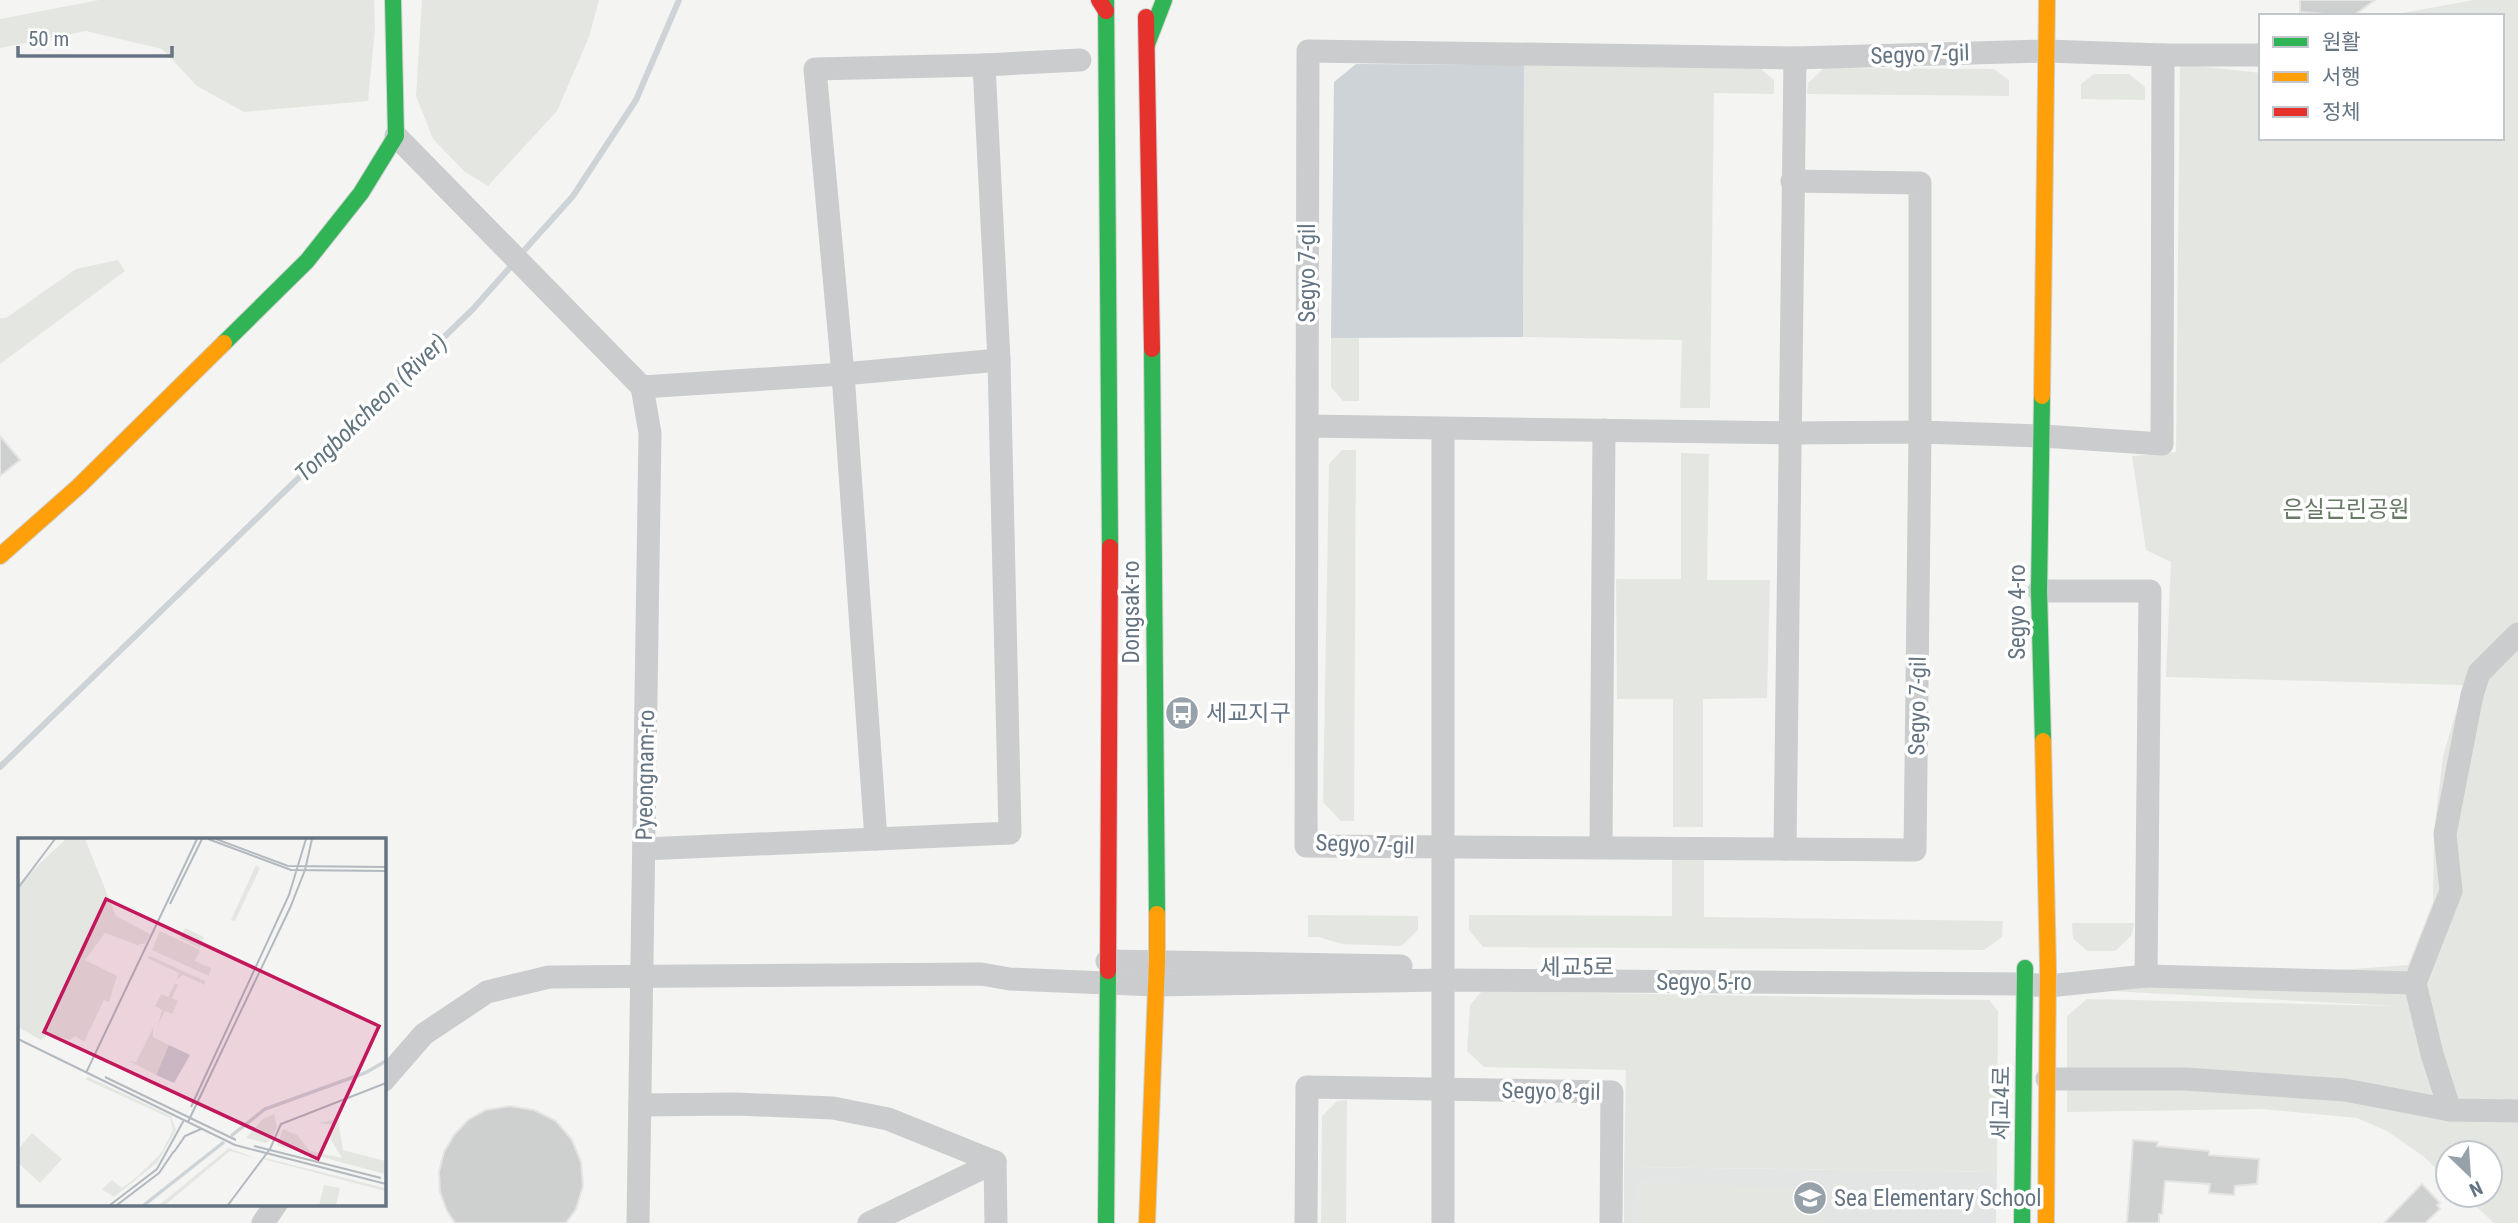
<svg xmlns="http://www.w3.org/2000/svg" width="2518" height="1223" font-family="'Roboto Condensed','Noto Sans KR',sans-serif">
  <style>
    .built { fill: #e3e4e4 }
    .green { fill: #e4e7e1 }
    .water { fill: #cdd3d6 }
    .lines { fill: none; stroke-linecap: round; stroke-linejoin: round }
    .stream { stroke: #cdd3d6; stroke-width: 6 }
    .building { fill: #cecfcf; stroke: #e4e4e3; stroke-width: 2 }
    .fast-casing { stroke: #d0d1d1; stroke-width: 18 }
    .slow-casing { stroke: #d0d1d1; stroke-width: 18 }
    .jam-casing { stroke: #d0d1d1; stroke-width: 18 }
    .street { stroke: #cacccd; stroke-width: 23 }
    .fast { stroke: #30b455; stroke-width: 16 }
    .slow { stroke: #ff9f0a; stroke-width: 16 }
    .jam { stroke: #e5322d; stroke-width: 16 }
    .labels { text-anchor: middle; stroke-width: 7; stroke-linejoin: round; paint-order: stroke }
    .street-label { font-size: 23px; fill: #657482; stroke: #fff }
    .park-label { font-size: 23px; fill: #677a64; stroke: #fff }
    .poi-label { font-size: 23px; fill: #657482; stroke: #fff; text-anchor: start }
    .water-label { font-size: 24px; font-style: italic; fill: #61757f; stroke: #fff }
    .inset-river { fill: none; stroke: #cdd3d6; stroke-width: 3.5 }
    .inset-road { fill: none; stroke: #b2b9bf; stroke-width: 2 }
    .view { fill: #c2185b; fill-opacity: 0.15; stroke: #c2185b; stroke-width: 3.5 }
    .inset-edge { fill: none; stroke: #657482; stroke-width: 3.5 }
  </style>
  <rect width="100%" height="100%" fill="#f4f4f3"/>
  <polygon class="built" points="1624,1167 1997,1172 1996,1223 1624,1223"/>
  <g class="green">
    <polygon points="99,0 374,0 375,29 368,101 244,112 197,86 162,49 86,31 0,48 0,19"/>
    <polygon points="422,0 599,0 589,37 557,111 488,186 465,172 433,139 416,96"/>
    <polygon points="2474,0 2518,0 2518,1223 2494,1223 2464,1195 2490,1195 2490,1153 2448,1153 2448,1180 2423,1156 2387,1131 2357,1118 2263,1109 2067,1112 2067,1016 2087,999 2395,1006 2072,989 2408,965 2433,902 2434,831 2443,756 2464,685 2166,677 2171,562 2146,550 2132,456 2176,452 2180,64 2261,73 2261,138 2502,138 2502,16 2386,16"/>
    <polygon points="1524,65 1761,69 1774,80 1774,94 1714,93 1710,408 1680,408 1682,340 1523,337"/>
    <polygon points="1824,68 1994,69 2009,80 2009,96 1807,94 1808,83"/>
    <polygon points="2094,74 2129,74 2145,87 2145,100 2081,99 2081,84"/>
    <polygon points="118,260 125,271 0,364 0,318 6,318 76,269"/>
    <polygon points="1331,338 1359,338 1359,401 1343,401 1331,387"/>
    <polygon points="1342,450 1356,450 1354,821 1341,821 1323,802 1329,464"/>
    <polygon points="1681,453 1709,454 1707,580 1770,580 1767,698 1703,699 1703,827 1673,827 1673,699 1617,699 1616,579 1681,579"/>
    <polygon points="1672,859 1704,860 1704,917 2003,921 2002,937 1984,950 1483,947 1469,930 1469,915 1672,916"/>
    <polygon points="1308,915 1418,916 1418,930 1401,946 1342,944 1319,937 1308,937"/>
    <polygon points="2072,923 2134,923 2132,935 2115,951 2087,951 2073,938"/>
    <polygon points="1482,991 1989,1000 1998,1011 1997,1172 1624,1167 1626,1070 1484,1067 1467,1051 1470,1005"/>
    <polygon points="1347,1100 1346,1223 1321,1223 1322,1116 1337,1101"/>
    <polygon points="1638,1182 1823,1189 1823,1223 1639,1223"/>
  </g>
  <polygon class="water" points="1356,64 1524,65 1523,337 1331,338 1334,82"/>
  <g class="lines">
    <g class="stream">
      <polyline points="520,255 573,196 636,100 679,0"/>
      <polyline points="0,767 473,309 513,264"/>
    </g>
  </g>
  <g class="building">
    <polygon points="2300,0 2375,0 2353,16 2300,12"/>
    <polygon points="0,436 20,460 0,476"/>
    <polygon points="510,1106 534,1110 556,1121 572,1140 581,1162 583,1186 576,1209 566,1223 455,1223 447,1211 440,1192 439,1172 444,1152 454,1135 468,1120 486,1110"/>
    <polygon points="2133,1140 2158,1142 2157,1146 2209,1151 2209,1155 2259,1159 2257,1184 2235,1186 2234,1195 2209,1193 2210,1184 2165,1181 2162,1214 2159,1214 2159,1223 2127,1223"/>
    <polygon points="2422,1184 2440,1203 2437,1205 2440,1209 2425,1223 2384,1223"/>
  </g>
  <g class="lines">
    <g class="fast-casing">
      <g id="fast">
        <polyline points="1106,0 1110,547"/>
        <polyline points="1147,44 1164,0"/>
        <polyline points="224,343 307,261 361,193 396,136 393,0"/>
        <polyline points="1152,349 1157,914"/>
        <polyline points="2042,396 2039,591 2043,741"/>
        <polyline points="1106,1223 1108,971"/>
        <polyline points="2022,1223 2025,968"/>
      </g>
    </g>
    <g class="slow-casing">
      <g id="slow">
        <polyline points="2042,396 2047,0"/>
        <polyline points="0,556 79,486 224,343"/>
        <polyline points="2043,741 2048,968 2046,1223"/>
        <polyline points="1147,1223 1157,961 1157,914"/>
      </g>
    </g>
    <g class="jam-casing">
      <g id="jam">
        <polyline points="1099,0 1106,11"/>
        <polyline points="1146,17 1152,349"/>
        <polyline points="1108,971 1110,547"/>
      </g>
    </g>
    <g class="street">
      <polyline points="2163,55 2261,55"/>
      <polyline points="984,65 815,69 843,374 876,839 1010,833 999,360"/>
      <polyline points="396,136 642,387 650,433 638,1223"/>
      <polyline points="642,387 843,374 999,360 984,65 1080,60"/>
      <polyline points="1307,426 1790,433 1920,432 2043,436 2162,444 2163,55 2046,51 1795,58 1308,51 1306,846 1915,850 1920,432 1920,183 1792,181"/>
      <polyline points="1601,847 1604,430"/>
      <polyline points="644,849 876,839"/>
      <polyline points="1785,849 1795,58"/>
      <polyline points="1107,961 1401,966"/>
      <polyline points="2146,976 2415,983 2451,891 2445,834 2472,695 2479,673 2518,634"/>
      <polyline points="2415,983 2432,1054 2450,1110"/>
      <polyline points="2047,1079 2185,1079 2345,1090 2450,1110 2518,1111"/>
      <polyline points="383,1081 424,1034 487,992 549,977 981,974 1010,979 1155,985 1443,980 2025,984 2048,986 2146,976 2150,591 2039,591"/>
      <polyline points="640,1105 736,1104 833,1108 888,1119 995,1162"/>
      <polyline points="995,1162 996,1223"/>
      <polyline points="263,1223 276,1204"/>
      <polyline points="869,1223 995,1162"/>
      <polyline points="1306,1223 1307,1087 1612,1092 1611,1223"/>
      <polyline points="1443,1223 1443,430"/>
    </g>
    <use href="#fast" class="fast"/>
    <use href="#slow" class="slow"/>
    <use href="#jam" class="jam"/>
  </g>
  <defs>
    <g id="bus-disc" transform="scale(1.75)"><circle r="9.5" fill="#97a1aa" stroke="#fff"/><path d="M-5-6H5V4H4V6H2V4H-2V6H-4V4H-5ZM-3.5-4V0h7V-4ZM-3.5 1.2v1.5H-2V1.2ZM2 1.2v1.5H3.5V1.2Z" fill="#fff"/></g>
    <g id="school-disc" transform="scale(1.75)"><circle r="9.5" fill="#97a1aa" stroke="#fff"/><path d="M0-5L7-2L0 1L-7-2ZM-4 1L0 2.5L4 1V4Q0 6-4 4Z" fill="#fff"/></g>
  </defs>
  <g fill-rule="evenodd">
    <use href="#bus-disc" x="1182" y="713"/>
    <use href="#school-disc" x="1810" y="1198"/>
  </g>
  <g class="labels">
    <g class="street-label">
      <text transform="translate(1920 54) rotate(-2)" y="8">Segyo 7-gil</text>
      <text transform="translate(1307 273) rotate(-90)" y="8">Segyo 7-gil</text>
      <text transform="translate(1131 612) rotate(-90)" y="8">Dongsak-ro</text>
      <text transform="translate(2017 612) rotate(-90)" y="8">Segyo 4-ro</text>
      <text transform="translate(1917 706) rotate(-89)" y="8">Segyo 7-gil</text>
      <text transform="translate(645 775) rotate(-89)" y="8">Pyeongnam-ro</text>
      <text transform="translate(1365 844) rotate(2)" y="8">Segyo 7-gil</text>
      <text x="1577" y="975">세교5로</text>
      <text x="1704" y="990">Segyo 5-ro</text>
      <text transform="translate(1551 1091) rotate(1)" y="8">Segyo 8-gil</text>
      <text transform="translate(2001 1103) rotate(-89)" y="8">세교4로</text>
    </g>
    <g class="park-label">
      <text x="2346" y="517">은실근린공원</text>
    </g>
    <g class="poi-label">
      <text x="1206" y="721">세교지구</text>
      <text x="1834" y="1206">Sea Elementary School</text>
    </g>
    <g class="water-label">
      <text transform="translate(371 408) rotate(-44)" y="8">Tongbokcheon (River)</text>
    </g>
  </g>
  <g transform="translate(18 838)">
    <rect width="368" height="368" fill="#f4f4f3"/>
    <path d="M 48,1 L 67,1 L 98,78 L 132,96 L 127,106 L 120,106 L 125,109 L 87,95 L 67,122 L 99,138 L 91,164 L 86,162 L 66,204 L 57,198 L 52,202 L 31,196 L 23,202 L 0,189 L 0,46 ZM 238,27 L 242,30 L 217,83 L 213,82 ZM 167,90 L 186,99 L 182,110 L 162,100 ZM 142,93 L 182,112 L 177,123 L 193,130 L 191,138 L 134,112 ZM 132,118 L 187,143 L 187,147 L 165,137 L 158,142 L 161,135 L 129,120 ZM 157,145 L 160,147 L 154,160 L 160,163 L 154,176 L 147,173 L 140,187 L 144,172 L 137,168 L 143,156 L 150,159 ZM 135,190 L 135,199 L 151,207 L 138,237 L 111,223 L 118,224 ZM 70,239 L 153,278 L 158,292 L 139,325 L 96,359 L 84,351 L 94,342 L 104,350 L 120,338 L 143,315 L 155,292 L 152,280 L 67,241 ZM 256,276 L 259,290 L 252,302 L 248,305 L 228,300 L 245,281 ZM 320,281 L 325,312 L 367,323 L 367,336 L 259,307 L 265,291 L 279,297 L 292,313 L 324,320 L 312,300 L 317,287 L 300,285 ZM 14,295 L 44,321 L 22,345 L 0,325 L 0,311 ZM 211,310 L 240,321 L 212,313 L 147,367 L 141,367 ZM 247,320 L 367,350 L 367,353 L 245,321 ZM 306,347 L 322,350 L 318,367 L 301,367 Z" fill="#e4e7e1"/>
    <path d="M 151,207 L 172,217 L 156,245 L 138,237 Z" fill="#cdd3d6"/>
    <path class="inset-river" d="M 213,298 L 247,271 L 347,235 L 368,223M 126,367 L 206,304"/>
    <path class="inset-road" d="M 190,1 L 273,32 L 368,33M 198,1 L 270,28 L 368,29M 0,50 L 37,1M 152,66 L 184,1M 0,201 L 217,307 L 368,346M 68,235 L 179,1M 87,239 L 218,302M 173,269 L 271,57 L 288,1M 170,284 L 272,70 L 287,32 L 294,1M 236,308 L 363,340M 156,314 L 167,298 L 183,291M 92,367 L 139,331 L 166,282M 99,367 L 141,335 L 156,313M 210,367 L 252,311 L 263,286 L 368,245"/>
    <path class="view" d="M 88,61 L 361,188 L 300,321 L 26,194 Z"/>
    <rect width="368" height="368" class="inset-edge"/>
  </g>
  <rect x="2259" y="14" width="245" height="126" fill="#ffffff" stroke="#c1c7cd" stroke-width="2"/>
  <rect x="2273" y="37" width="35" height="10" fill="#30b455" stroke="#c1c7cd" stroke-width="2"/>
  <text x="2322" y="49" font-size="21" fill="#657482">원활</text>
  <rect x="2273" y="72" width="35" height="10" fill="#ff9f0a" stroke="#c1c7cd" stroke-width="2"/>
  <text x="2322" y="84" font-size="21" fill="#657482">서행</text>
  <rect x="2273" y="107" width="35" height="10" fill="#e5322d" stroke="#c1c7cd" stroke-width="2"/>
  <text x="2322" y="119" font-size="21" fill="#657482">정체</text>
  <g transform="translate(2469 1174) rotate(155)"><circle r="33" fill="#ffffff" stroke="#c1c7cd" stroke-width="2"/>
  <path d="M0-5L12 26L0 18L-12 26Z" fill="#97a1aa"/>
  <text y="-10" font-size="19" font-weight="bold" text-anchor="middle" fill="#657482">N</text>
  </g>
  <path d="M18 46v10h154v-10" fill="none" stroke="#657482" stroke-width="3.5"/>
  <text x="28" y="46" font-size="21" fill="#657482" stroke="#ffffff" stroke-width="5" paint-order="stroke">50 m</text>
</svg>
